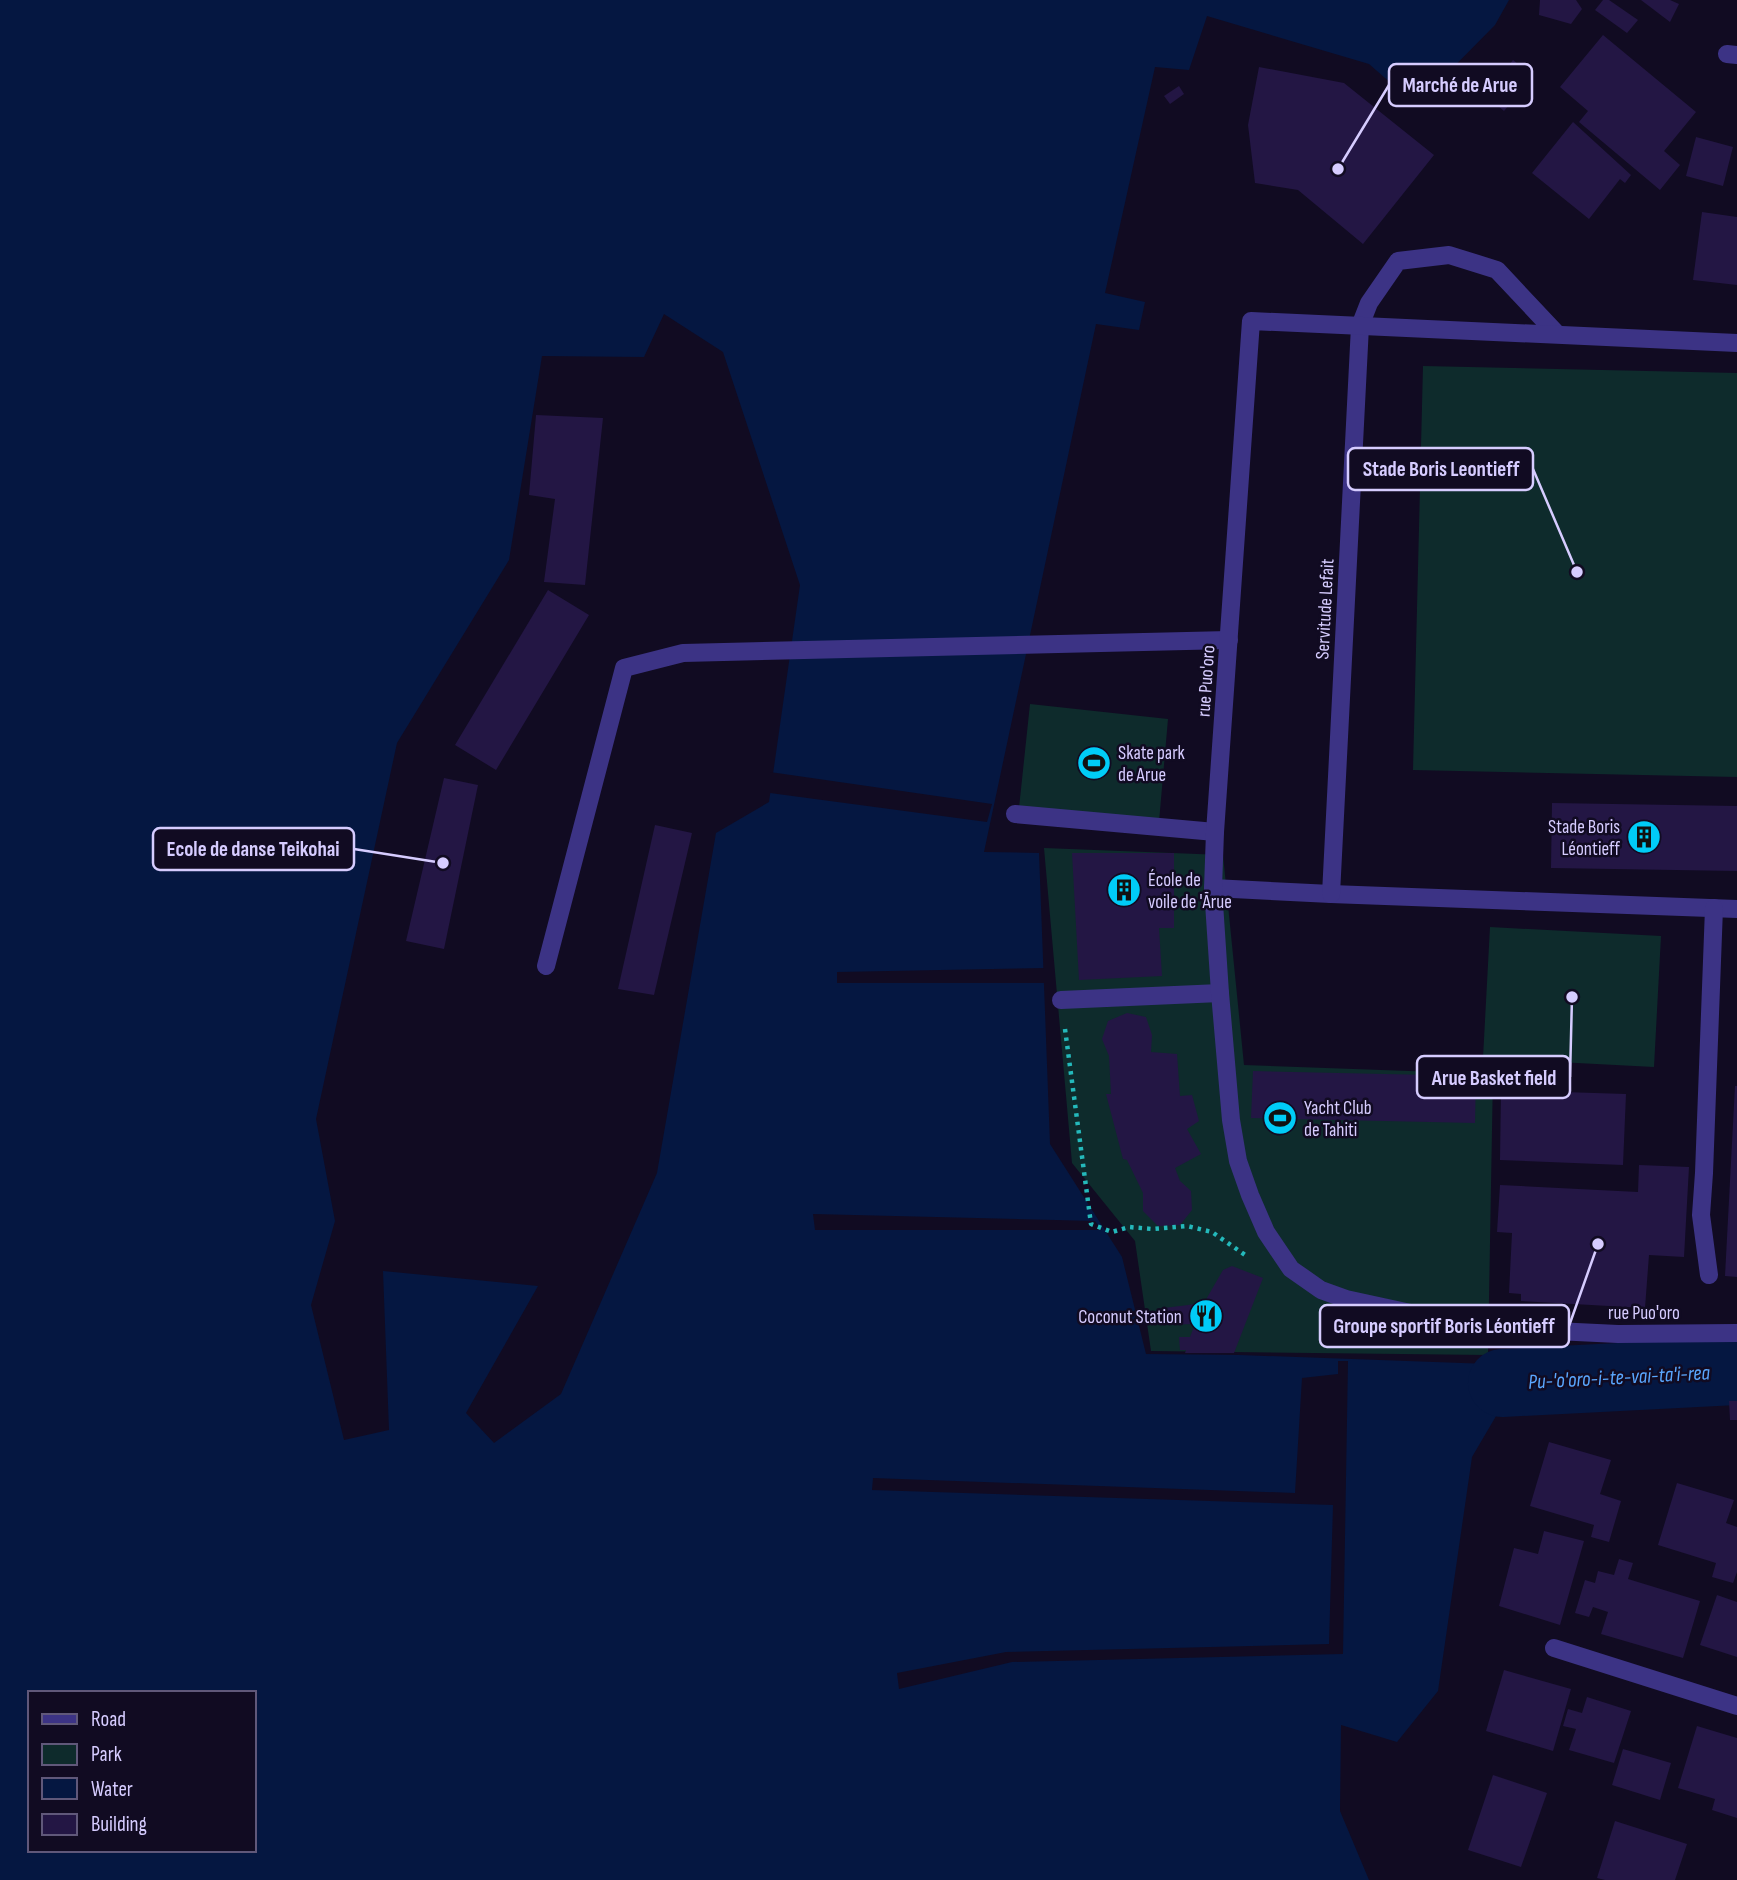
<svg xmlns="http://www.w3.org/2000/svg" width="1737" height="1880" font-family="'Sofia Sans Condensed',sans-serif">
  <style>
    .green { fill: #0e2b2c }
    .water { fill: #051741; fill-rule: evenodd }
    .pier { fill: #110b22 }
    .lines { fill: none; stroke-linecap: round; stroke-linejoin: round }
    .river { stroke: #051741; stroke-width: 68 }
    .building { fill: #231644 }
    .path { stroke: #24b9bb; stroke-width: 4.5; stroke-dasharray: 3.5 5; stroke-linecap: butt }
    .lane { stroke: #3c3385; stroke-width: 18 }
    .street { stroke: #3c3385; stroke-width: 18 }
    .labels { text-anchor: middle; stroke-width: 5; stroke-linejoin: round; paint-order: stroke }
    .street-label { font-size: 19px; fill: #d6ccff; stroke: #110b22 }
    .poi-label { font-size: 19px; fill: #d6ccff; stroke: #110b22; text-anchor: start }
    .water-label { font-size: 21px; font-style: italic; fill: #5aa7ff; stroke: #110b22 }
    .leader { fill: none; stroke: #d6ccff; stroke-width: 2.5 }
    .callout-dot { fill: #d6ccff; stroke: #110b22; stroke-width: 2.5 }
    .callout { fill: #110b22; stroke: #d6ccff; stroke-width: 2.5 }
    .callout-label { font-size: 21px; text-anchor: middle; font-weight: bold; fill: #d6ccff }
  </style>
  <rect width="100%" height="100%" fill="#110b22"/>
  <g class="green">
    <polygon points="1423,366 1737,373 1737,777 1413,770"/>
    <polygon points="1030,704 1168,719 1159,822 1019,808"/>
    <polygon points="1044,848 1223,855 1244,1065 1493,1074 1488,1355 1151,1351 1135,1241 1072,1163"/>
    <polygon points="1490,927 1661,936 1654,1067 1483,1058"/>
  </g>
  <path class="water" d="M 0,0 L 1509,0 L 1495,25 L 1416,105 L 1369,64 L 1207,16 L 1189,70 L 1155,67 L 1105,293 L 1145,302 L 1139,330 L 1096,324 L 984,852 L 1039,853 L 1050,1144 L 1122,1257 L 1146,1354 L 1239,1355 L 1489,1364 L 1509,1394 L 1472,1457 L 1438,1691 L 1397,1742 L 1341,1725 L 1340,1811 L 1369,1880 L 0,1880 ZM 664,314 L 723,352 L 800,585 L 769,802 L 716,833 L 657,1173 L 561,1394 L 494,1443 L 466,1413 L 538,1286 L 383,1271 L 389,1430 L 344,1440 L 311,1305 L 335,1221 L 316,1119 L 397,743 L 509,560 L 542,356 L 644,357 ZM 30,1693 L 254,1693 L 254,1850 L 30,1850 Z"/>
  <g class="pier">
    <polygon points="770,772 992,804 987,822 770,793"/>
    <polygon points="1046,968 1046,983 837,983 837,972"/>
    <polygon points="813,1214 1095,1221 1102,1230 815,1230"/>
    <polygon points="1338,1361 1348,1361 1343,1654 1012,1662 899,1689 897,1673 1006,1652 1329,1644 1333,1505 872,1490 873,1478 1295,1493 1302,1378 1338,1374"/>
  </g>
  <g class="lines">
    <polyline class="river" points="1502,1383 1737,1371"/>
  </g>
  <g class="building">
    <polygon points="1540,0 1576,0 1582,9 1571,24 1539,15"/>
    <polygon points="1603,0 1609,0 1638,20 1627,33 1595,10"/>
    <polygon points="1641,0 1670,0 1679,4 1670,22"/>
    <polygon points="1603,35 1696,112 1664,151 1680,165 1660,190 1579,122 1588,111 1560,87"/>
    <polygon points="1513,60 1533,76 1504,111 1485,95"/>
    <polygon points="1259,67 1344,83 1434,155 1363,244 1298,190 1255,183 1248,125"/>
    <polygon points="1179,86 1184,94 1170,104 1164,96"/>
    <polygon points="1573,122 1631,175 1625,183 1620,179 1589,219 1532,173"/>
    <polygon points="1696,137 1733,147 1723,186 1686,176"/>
    <polygon points="1702,212 1737,217 1737,285 1693,280"/>
    <polygon points="536,415 603,418 585,585 544,582 555,499 529,495"/>
    <polygon points="548,590 589,615 496,770 455,745"/>
    <polygon points="444,778 478,785 444,949 406,941"/>
    <polygon points="1552,803 1737,806 1737,871 1551,868"/>
    <polygon points="655,825 692,833 654,995 618,989"/>
    <polygon points="1072,853 1174,853 1174,928 1159,928 1162,976 1079,980"/>
    <polygon points="1127,1013 1146,1017 1152,1035 1151,1052 1177,1054 1180,1096 1192,1095 1199,1121 1187,1129 1201,1154 1175,1168 1180,1181 1191,1191 1192,1210 1180,1225 1158,1226 1143,1211 1143,1193 1127,1160 1123,1159 1106,1094 1111,1094 1109,1056 1102,1039 1108,1021"/>
    <polygon points="1253,1071 1476,1076 1475,1123 1251,1118"/>
    <polygon points="1735,1086 1737,1086 1737,1277 1725,1276"/>
    <polygon points="1501,1090 1626,1094 1623,1165 1500,1160"/>
    <polygon points="1639,1165 1689,1167 1684,1257 1649,1255 1645,1308 1521,1301 1521,1294 1509,1293 1512,1233 1497,1232 1500,1185 1638,1192"/>
    <polygon points="1232,1266 1263,1278 1234,1353 1185,1353 1186,1350 1180,1350 1179,1337 1190,1337 1195,1324 1166,1325 1164,1308 1204,1303 1223,1270"/>
    <polygon points="1729,1401 1737,1401 1737,1420 1730,1420"/>
    <polygon points="1549,1442 1611,1460 1600,1494 1621,1501 1609,1542 1591,1537 1594,1525 1530,1506"/>
    <polygon points="1677,1483 1734,1500 1726,1523 1737,1527 1737,1572 1733,1583 1712,1577 1716,1563 1658,1545"/>
    <polygon points="1544,1531 1584,1541 1560,1625 1499,1606 1514,1548 1538,1554"/>
    <polygon points="1619,1559 1633,1563 1628,1579 1700,1601 1683,1658 1601,1634 1608,1612 1593,1607 1589,1617 1575,1613 1585,1580 1595,1583 1598,1571 1614,1575"/>
    <polygon points="1717,1595 1737,1602 1737,1657 1700,1645"/>
    <polygon points="1504,1670 1571,1689 1553,1751 1486,1731"/>
    <polygon points="1587,1697 1631,1711 1614,1763 1569,1750 1576,1729 1563,1726 1568,1709 1582,1713"/>
    <polygon points="1697,1726 1737,1738 1737,1818 1712,1810 1715,1799 1678,1788"/>
    <polygon points="1623,1749 1671,1763 1660,1800 1612,1785"/>
    <polygon points="1493,1775 1547,1793 1521,1867 1468,1850"/>
    <polygon points="1615,1821 1687,1844 1675,1880 1605,1880 1597,1878"/>
  </g>
  <g class="lines">
    <polyline class="path" points="1065,1029 1091,1224 1112,1232 1129,1227 1152,1229 1187,1226 1212,1232 1248,1257"/>
    <g class="lane">
      <polyline points="1015,814 1215,832"/>
      <polyline points="1213,888 1331,894 1737,909"/>
      <polyline points="1331,894 1360,326 1369,303 1398,261 1449,255 1497,270 1557,334"/>
      <polyline points="546,966 624,668 683,653 1229,640"/>
      <polyline points="1061,1000 1220,993"/>
      <polyline points="1709,1275 1701,1215 1704,1173 1714,908"/>
      <polyline points="1554,1648 1737,1706"/>
    </g>
    <g class="street">
      <polyline points="1727,54 1737,55"/>
      <polyline points="1737,343 1251,321 1215,832 1213,888 1220,993 1231,1120 1238,1161 1250,1195 1266,1232 1291,1269 1321,1290 1346,1299 1475,1327 1618,1334 1737,1333"/>
    </g>
  </g>
  <defs>
    <g id="stadium-disc" transform="scale(1.75)"><circle r="9.5" fill="#00ccf7" stroke="#110b22"/><path d="M0-5a6.5 5 0 1 0 0 10a6.5 5 0 1 0 0-10ZM-3.5-1.8h7v3.6h-7Z" fill="#111"/></g>
    <g id="building-disc" transform="scale(1.75)"><circle r="9.5" fill="#00ccf7" stroke="#110b22"/><path d="M-4-6H4V6H1V3H-1V6H-4ZM-2.5-4.3h1.7v1.8h-1.7ZM.8-4.3h1.7v1.8H.8ZM-2.5-1h1.7V.8h-1.7ZM.8-1h1.7V.8H.8Z" fill="#111"/></g>
    <g id="restaurant-disc" transform="scale(1.75)"><circle r="9.5" fill="#00ccf7" stroke="#110b22"/><path d="M-5-6h1v4h1v-4h1v4h1v-4h1v5L-1.5 .5V6h-2V.5L-5-1ZM5-6V6H3V1.5H1.5Q1.5-4 5-6Z" fill="#111"/></g>
  </defs>
  <g fill-rule="evenodd">
    <use href="#stadium-disc" x="1094" y="763"/>
    <use href="#building-disc" x="1644" y="837"/>
    <use href="#building-disc" x="1124" y="890"/>
    <use href="#stadium-disc" x="1280" y="1118"/>
    <use href="#restaurant-disc" x="1206" y="1316"/>
  </g>
  <g class="labels">
    <g class="street-label">
      <text transform="translate(1324 609) rotate(-87)" y="7">Servitude Lefait</text>
      <text transform="translate(1205 681) rotate(-86)" y="7">rue Puo'oro</text>
      <text x="1644" y="1319">rue Puo'oro</text>
    </g>
    <g class="poi-label">
      <text x="1118" y="759">Skate park<tspan x="1118" dy="22">de Arue</tspan></text>
      <text x="1620" y="833" text-anchor="end">Stade Boris<tspan x="1620" dy="22">Léontieff</tspan></text>
      <text x="1148" y="886">École de<tspan x="1148" dy="22">voile de 'Ārue</tspan></text>
      <text x="1304" y="1114">Yacht Club<tspan x="1304" dy="22">de Tahiti</tspan></text>
      <text x="1182" y="1323" text-anchor="end">Coconut Station</text>
    </g>
    <g class="water-label">
      <text transform="translate(1619 1377) rotate(-3)" y="7">Pu-'o'oro-i-te-vai-ta'i-rea</text>
    </g>
  </g>
  <path class="leader" d="M1338 169L1389 85M1577 572L1533 469M443 863L354 849M1572 997L1570 1077M1598 1244L1569 1326"/>
  <g class="callout-dot">
    <circle cx="1338" cy="169" r="7"/>
    <circle cx="1577" cy="572" r="7"/>
    <circle cx="443" cy="863" r="7"/>
    <circle cx="1572" cy="997" r="7"/>
    <circle cx="1598" cy="1244" r="7"/>
  </g>
  <g class="callout">
    <rect x="1389" y="64" width="143" height="42" rx="7"/>
    <rect x="1348" y="448" width="185" height="42" rx="7"/>
    <rect x="153" y="828" width="201" height="42" rx="7"/>
    <rect x="1417" y="1056" width="153" height="42" rx="7"/>
    <rect x="1320" y="1305" width="249" height="42" rx="7"/>
  </g>
  <g class="callout-label">
    <text x="1460" y="92">Marché de Arue</text>
    <text x="1441" y="476">Stade Boris Leontieff</text>
    <text x="253" y="856">Ecole de danse Teikohai</text>
    <text x="1494" y="1085">Arue Basket field</text>
    <text x="1444" y="1333">Groupe sportif Boris Léontieff</text>
  </g>
  <rect x="28" y="1691" width="228" height="161" fill="#110b22" stroke="#60587a" stroke-width="2"/>
  <rect x="42" y="1714" width="35" height="10" fill="#3c3385" stroke="#60587a" stroke-width="2"/>
  <text x="91" y="1726" font-size="21" fill="#d6ccff">Road</text>
  <rect x="42" y="1744" width="35" height="21" fill="#0e2b2c" stroke="#60587a" stroke-width="2"/>
  <text x="91" y="1761" font-size="21" fill="#d6ccff">Park</text>
  <rect x="42" y="1778" width="35" height="21" fill="#051741" stroke="#60587a" stroke-width="2"/>
  <text x="91" y="1796" font-size="21" fill="#d6ccff">Water</text>
  <rect x="42" y="1814" width="35" height="21" fill="#231644" stroke="#60587a" stroke-width="2"/>
  <text x="91" y="1831" font-size="21" fill="#d6ccff">Building</text>
</svg>
